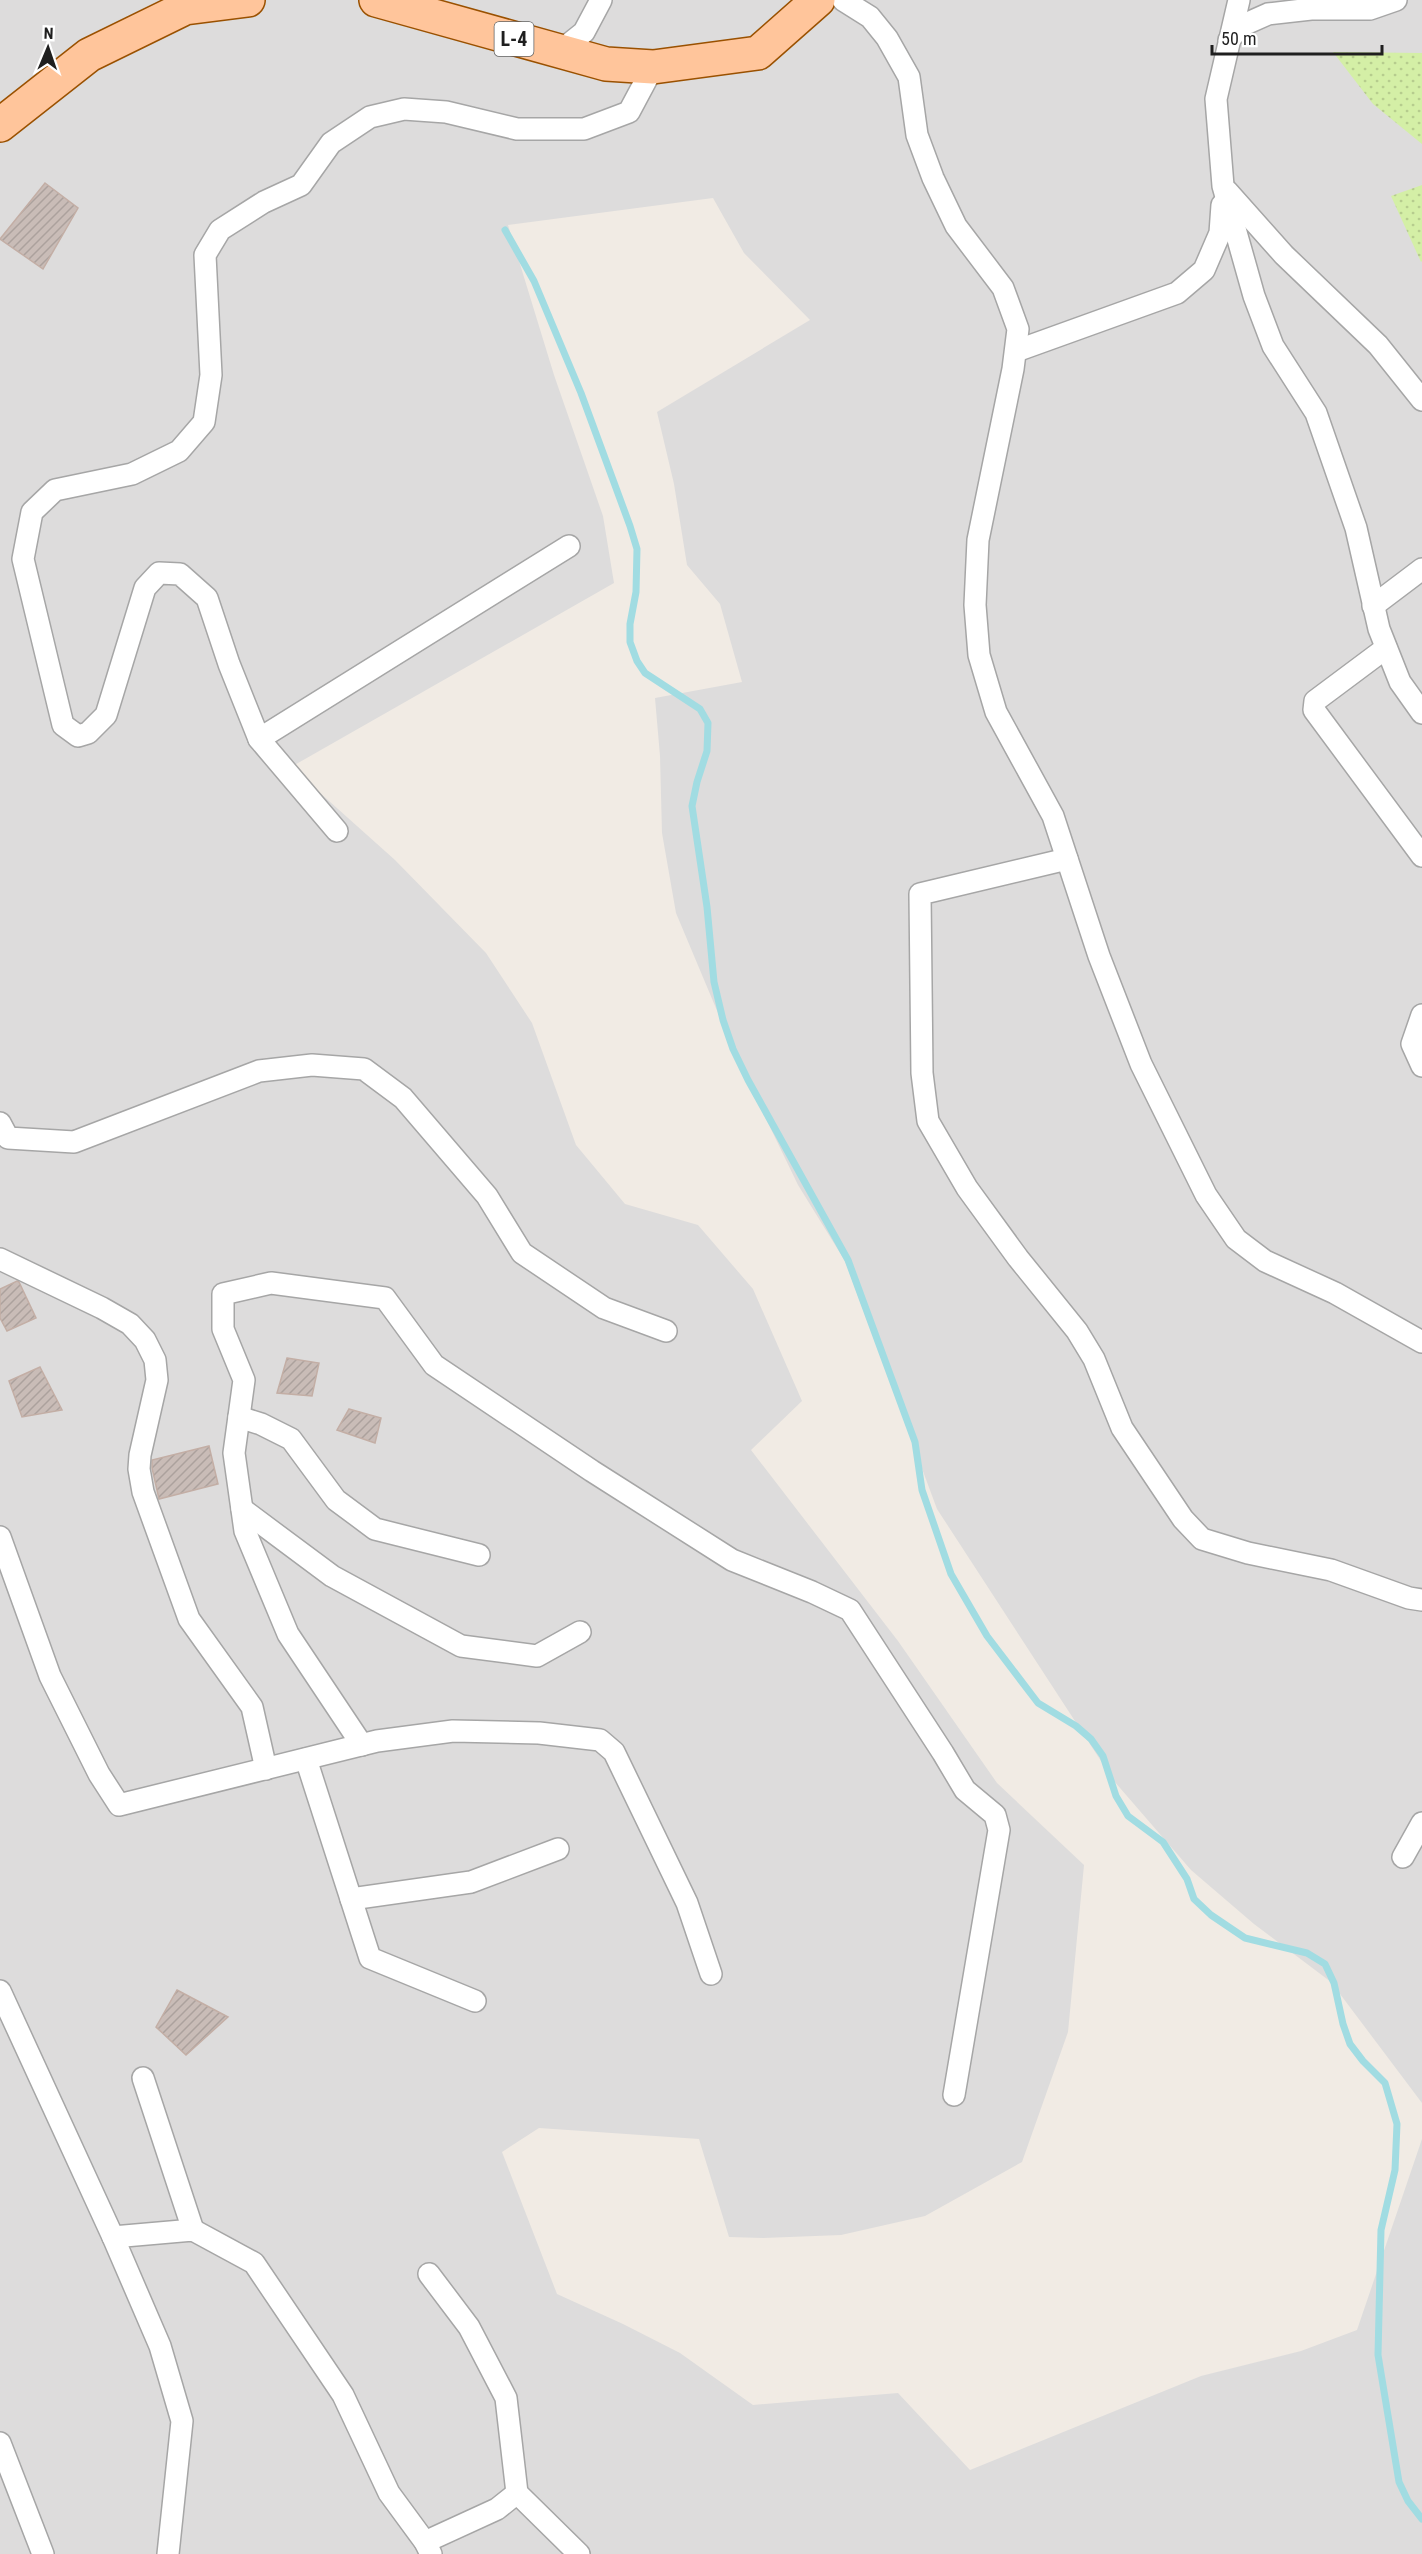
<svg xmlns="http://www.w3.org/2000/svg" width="1422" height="2554" font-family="'Roboto Condensed',sans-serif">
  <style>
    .residential { fill: #dddcdc }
    .grass { fill: url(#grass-dots) }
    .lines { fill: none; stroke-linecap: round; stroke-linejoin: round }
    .stream { stroke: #a1dce2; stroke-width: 7 }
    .building { fill: url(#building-hatch); stroke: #c3aea5; stroke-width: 1.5 }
    .minor-casing { stroke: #a6a6a6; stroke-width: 24 }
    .primary-casing { stroke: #9a5100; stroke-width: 36 }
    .minor { stroke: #fff; stroke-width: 21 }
    .primary { stroke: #ffc59b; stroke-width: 33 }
    .labels { text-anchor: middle; stroke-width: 5; stroke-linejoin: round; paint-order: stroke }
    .shield { fill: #fff; stroke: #626262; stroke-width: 1.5 }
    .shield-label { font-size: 20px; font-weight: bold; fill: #1f1f1f }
  </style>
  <defs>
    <pattern id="grass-dots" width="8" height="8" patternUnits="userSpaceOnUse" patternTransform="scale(1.5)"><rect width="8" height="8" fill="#d4efa6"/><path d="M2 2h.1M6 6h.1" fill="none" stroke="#b6cc8e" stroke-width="1.8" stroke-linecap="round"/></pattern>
    <pattern id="building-hatch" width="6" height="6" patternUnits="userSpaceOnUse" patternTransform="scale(1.5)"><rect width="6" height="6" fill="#c9bcb7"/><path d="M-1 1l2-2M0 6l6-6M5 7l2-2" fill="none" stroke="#aca19d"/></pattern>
  </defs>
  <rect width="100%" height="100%" fill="#f1ebe4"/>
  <polygon class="residential" points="0,0 1422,0 1422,2103 1331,1982 1254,1924 1191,1870 1114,1781 937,1509 845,1261 798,1185 739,1063 676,913 662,833 660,756 655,698 742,682 720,604 687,565 674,484 657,412 810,320 744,253 713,198 508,225 554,375 603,516 614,583 291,767 395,860 486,953 532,1023 576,1145 625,1204 698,1225 753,1289 802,1401 751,1450 898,1641 997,1783 1084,1865 1068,2032 1022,2162 925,2216 841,2235 763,2238 729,2237 699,2139 539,2128 502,2152 557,2294 623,2324 680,2353 753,2405 898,2393 970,2470 1201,2376 1301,2351 1357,2330 1422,2139 1422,2554 0,2554"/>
  <g class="grass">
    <polygon points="1333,52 1422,53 1422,144 1373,104"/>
    <polygon points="1422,185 1422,261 1421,262 1391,196"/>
  </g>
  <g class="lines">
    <polyline class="stream" points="505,230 534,281 581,393 630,526 637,549 636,592 630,624 630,642 637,661 645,673 700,709 708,723 707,751 697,782 692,806 707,907 714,982 723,1020 733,1049 748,1080 848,1260 915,1442 922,1490 951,1574 987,1636 1038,1703 1076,1726 1091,1739 1103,1756 1116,1796 1128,1816 1163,1842 1187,1879 1194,1899 1211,1915 1245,1938 1307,1953 1325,1964 1334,1983 1343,2024 1350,2044 1363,2061 1385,2083 1397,2124 1395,2170 1381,2230 1378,2355 1399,2482 1408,2501 1422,2519"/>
  </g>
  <g class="building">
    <polygon points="45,183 78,208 43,269 0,239"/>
    <polygon points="17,1281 19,1282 36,1318 7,1331 0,1318 0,1289"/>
    <polygon points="287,1358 319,1363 312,1396 277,1393"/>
    <polygon points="40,1367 62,1410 22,1417 9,1381"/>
    <polygon points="349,1409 381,1418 375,1443 337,1430"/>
    <polygon points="209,1446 218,1484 159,1499 152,1468 152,1460"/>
    <polygon points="177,1990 228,2017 186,2055 156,2027"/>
  </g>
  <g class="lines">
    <g class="minor-casing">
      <g id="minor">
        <polyline points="843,0 870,17 887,38 909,77 917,135 933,178 956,226 1003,288 1018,329 1013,369 978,540 975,605 979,655 996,712 1053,816 1099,956 1141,1064 1206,1195 1236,1239 1265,1261 1335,1293 1422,1342"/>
        <polyline points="1239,0 1216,99 1223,186 1254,296 1273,346 1316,413 1356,528 1379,629 1400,682 1422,713"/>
        <polyline points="1229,40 1241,26 1268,14 1311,9 1370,9 1396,0"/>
        <polyline points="559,52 584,32 601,0"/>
        <polyline points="1227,191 1284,255 1378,345 1422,400"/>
        <polyline points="1016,351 1177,293 1204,270 1220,233 1222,205"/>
        <polyline points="1373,606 1422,569"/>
        <polyline points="1386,648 1315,701 1314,710 1422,856"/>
        <polyline points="259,739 569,546"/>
        <polyline points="337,831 259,739 229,664 207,598 180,574 159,573 145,588 106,715 88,733 78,736 63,725 23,559 32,512 55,490 132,474 179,451 204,422 211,375 205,255 220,230 264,202 301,185 331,143 370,117 404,109 446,112 517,129 584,129 629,112 653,67"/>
        <polyline points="1067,859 920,894 922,1073 928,1121 967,1188 1018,1258 1077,1331 1094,1359 1122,1428 1183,1519 1202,1539 1248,1553 1331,1570 1409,1598 1422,1600"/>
        <polyline points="1422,1015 1412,1044 1422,1066"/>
        <polyline points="0,1123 8,1138 74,1142 259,1071 312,1065 364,1069 403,1098 487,1196 522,1253 604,1308 666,1331"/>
        <polyline points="0,1259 102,1308 130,1324 145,1340 155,1360 157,1380 140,1455 139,1469 143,1492 189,1619 252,1707 266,1769"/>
        <polyline points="239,1417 261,1424 291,1439 336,1500 375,1529 479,1555"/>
        <polyline points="242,1509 332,1576 461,1646 537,1656 580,1632"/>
        <polyline points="0,1537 50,1676 99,1774 119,1805 377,1741 453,1731 539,1733 600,1740 614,1752 687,1903 711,1974"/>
        <polyline points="362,1745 288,1634 245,1531 234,1453 244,1380 223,1329 223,1294 271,1283 385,1298 434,1365 592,1471 732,1560 812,1592 850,1610 943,1753 965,1790 995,1815 999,1830 954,2095"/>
        <polyline points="306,1759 370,1958 475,2001"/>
        <polyline points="1403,1857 1422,1823"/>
        <polyline points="351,1899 471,1882 558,1849"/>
        <polyline points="0,1991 113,2237"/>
        <polyline points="143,2078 193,2230"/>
        <polyline points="429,2274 469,2327 506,2398 517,2493 579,2554"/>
        <polyline points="0,2443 43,2554"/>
        <polyline points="425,2542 497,2509 517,2493"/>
        <polyline points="168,2554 182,2421 160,2346 113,2237 193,2230 254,2263 343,2395 389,2493 425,2542 431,2554"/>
      </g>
    </g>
    <g class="primary-casing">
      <g id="primary">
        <polyline points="376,0 606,64 653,67 758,53 818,0"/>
        <polyline points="0,125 89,55 185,8 248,0"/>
      </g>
    </g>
    <use href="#minor" class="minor"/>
    <use href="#primary" class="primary"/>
  </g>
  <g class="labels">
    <rect class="shield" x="494.5" y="22" width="39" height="34" rx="4.5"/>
    <g class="shield-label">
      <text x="514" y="46">L-4</text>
    </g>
  </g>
  <g transform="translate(48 48) rotate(2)" stroke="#ffffff" stroke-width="4.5" paint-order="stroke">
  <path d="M0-4.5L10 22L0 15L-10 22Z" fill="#1f1f1f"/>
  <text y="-9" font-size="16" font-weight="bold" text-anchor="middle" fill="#1f1f1f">N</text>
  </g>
  <path d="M1212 45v9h170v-9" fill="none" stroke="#1f1f1f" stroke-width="3"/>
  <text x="1221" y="45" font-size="18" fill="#1f1f1f" stroke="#ffffff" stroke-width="4.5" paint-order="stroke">50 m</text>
</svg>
